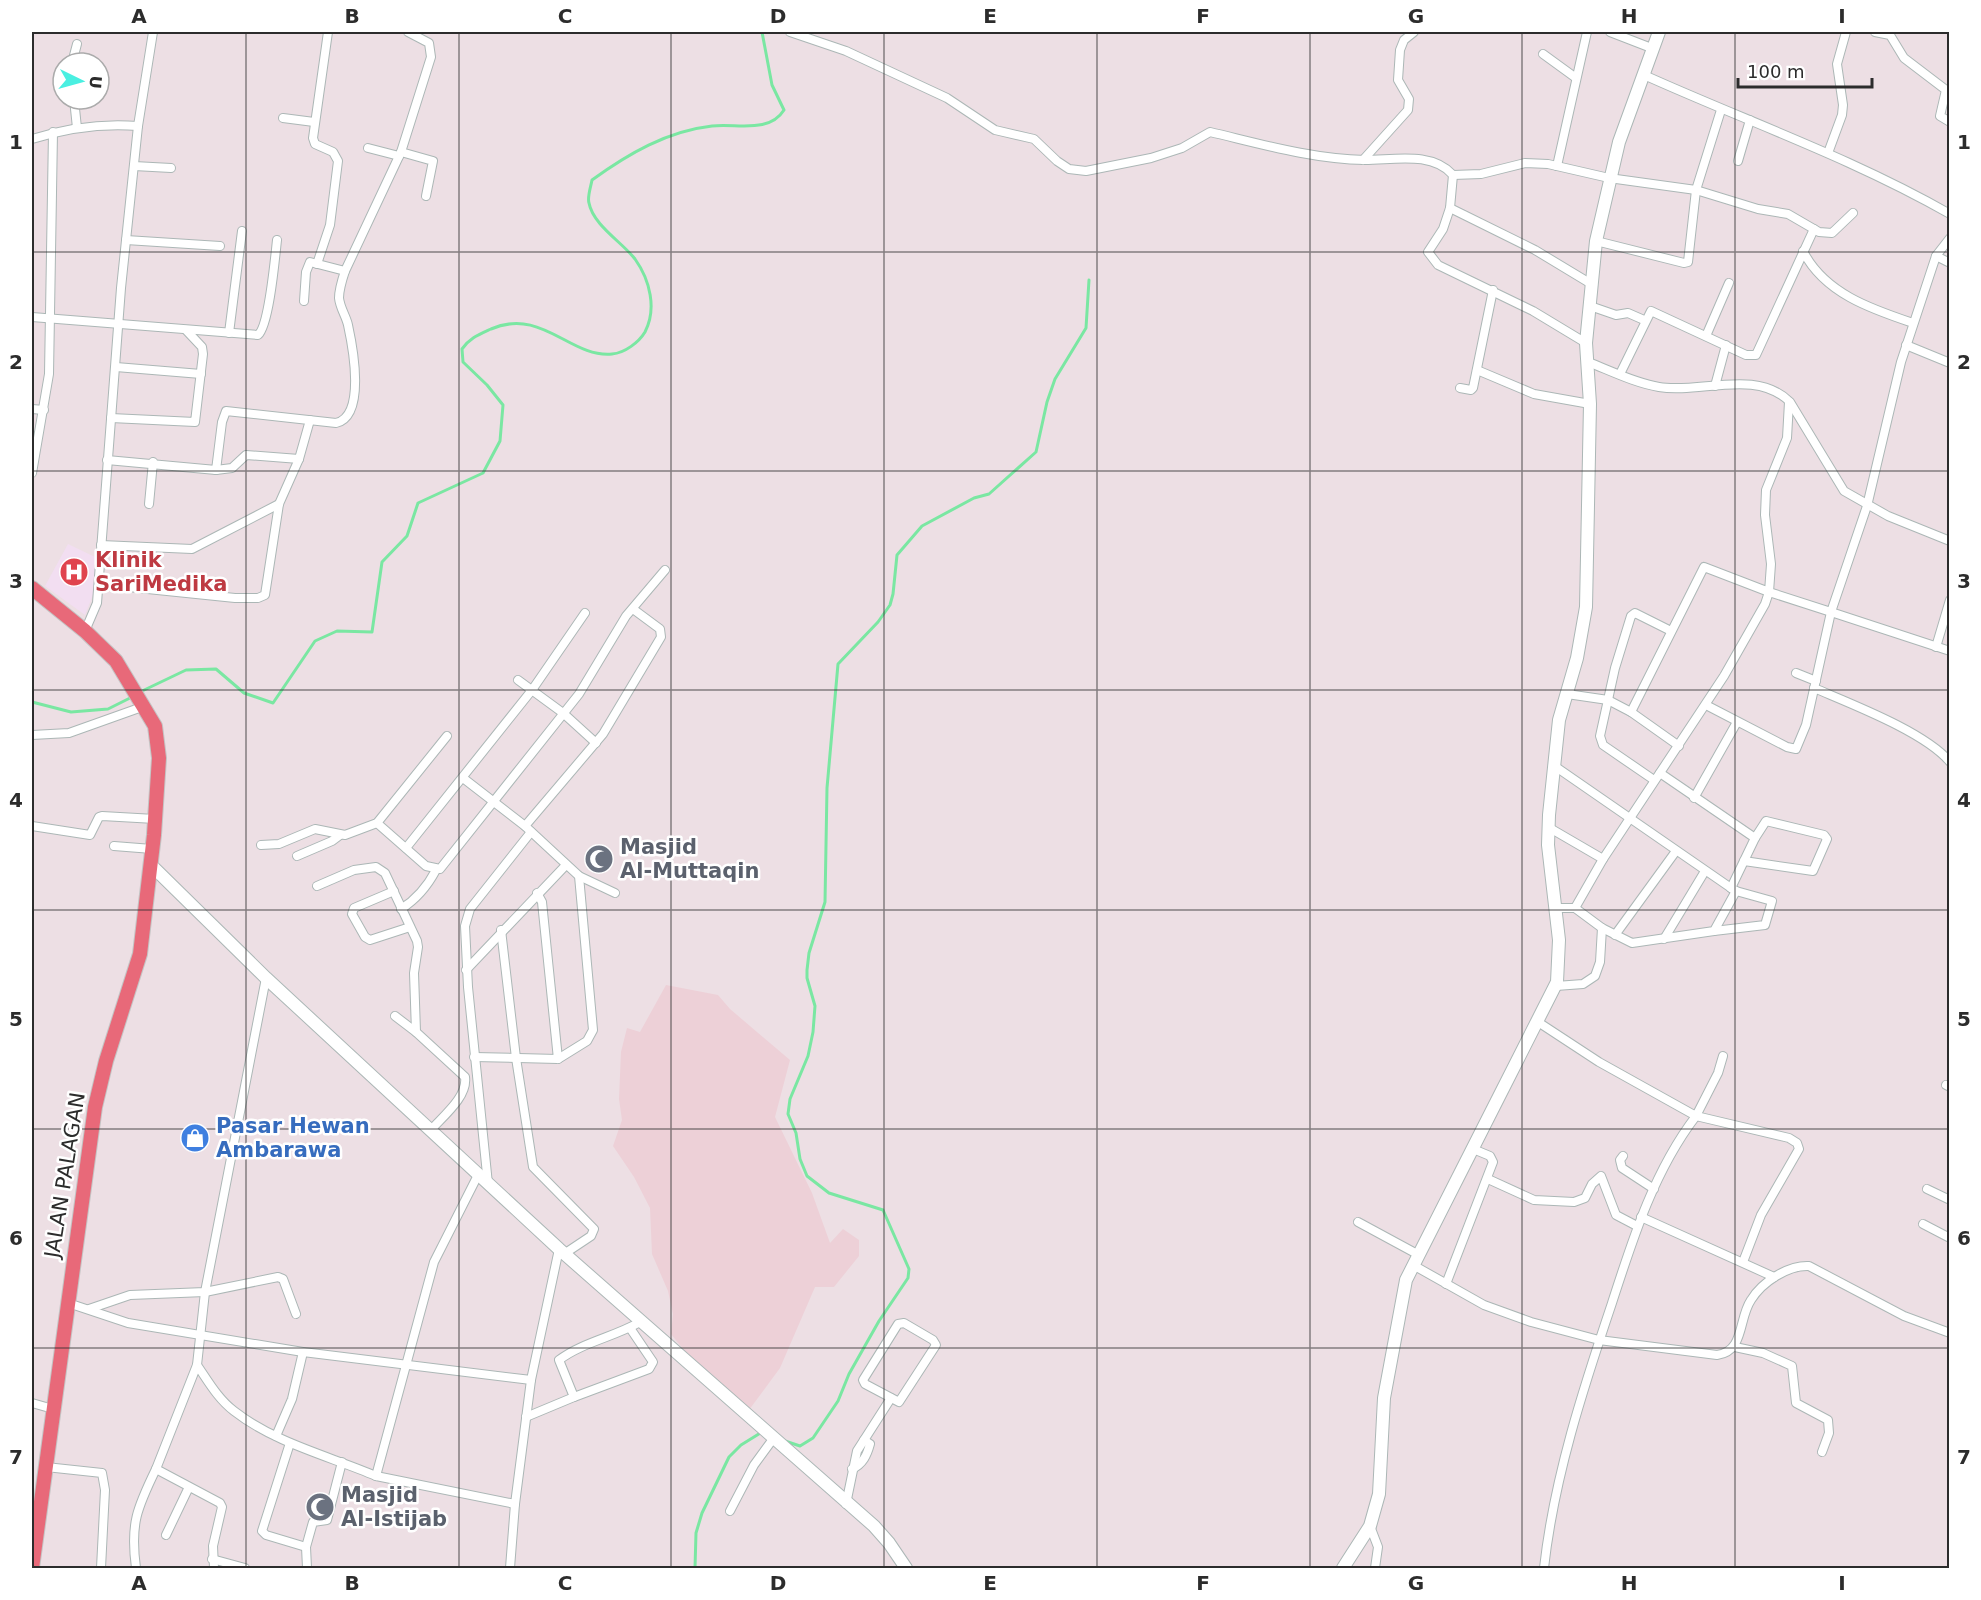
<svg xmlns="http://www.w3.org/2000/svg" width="1981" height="1600" font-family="'DejaVu Sans',sans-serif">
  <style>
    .education { fill: #edd0d7 }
    .medical { fill: #f2def1 }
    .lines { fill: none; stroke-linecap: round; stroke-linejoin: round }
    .stream { stroke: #7ae7a2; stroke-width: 3 }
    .street-casing { stroke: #acb7b6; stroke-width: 10 }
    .secondary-casing { stroke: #acb7b6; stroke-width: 14 }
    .primary-casing { stroke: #c4c4c4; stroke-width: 16 }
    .street { stroke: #fff; stroke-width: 8 }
    .secondary { stroke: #fff; stroke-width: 12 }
    .primary { stroke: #e86979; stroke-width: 14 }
    .grid { fill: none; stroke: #2c2c2c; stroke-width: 1.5; stroke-opacity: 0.55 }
    .labels { text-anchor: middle; stroke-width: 5; stroke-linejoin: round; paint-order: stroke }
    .health-label { font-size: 21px; font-weight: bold; fill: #be3a42; stroke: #fff; text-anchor: start }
    .worship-label { font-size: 21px; font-weight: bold; fill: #5b616d; stroke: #fff; text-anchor: start }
    .shop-label { font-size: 21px; font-weight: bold; fill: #366cbe; stroke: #fff; text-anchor: start }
    .street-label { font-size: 21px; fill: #2c2c2c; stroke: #fff }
    .neatline { fill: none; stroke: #2c2c2c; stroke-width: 2 }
    .grid-label { font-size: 20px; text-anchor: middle; font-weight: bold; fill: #2c2c2c }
  </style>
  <rect width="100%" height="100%" fill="#eddfe4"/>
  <polygon class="education" points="666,985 718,995 730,1009 790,1060 775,1117 812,1193 830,1243 843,1229 859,1240 859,1256 834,1287 815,1287 780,1368 749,1410 692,1360 671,1334 673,1314 668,1291 652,1254 650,1208 634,1177 613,1146 622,1120 619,1099 621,1052 627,1028 640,1032"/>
  <polygon class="medical" points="68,544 97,558 94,592 85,615 45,586"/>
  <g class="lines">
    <g class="stream">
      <path d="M 140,692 L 186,670 L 216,669 L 244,693 L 273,703 L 315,641 L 337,631 L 372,632 L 382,562 L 407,536 L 418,503 L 483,473 L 500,441 L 503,405 L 487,385 L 463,362 L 462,349 C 470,338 478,335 491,329 C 542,307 570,358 612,354 C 625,353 639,342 645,332 C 657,309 650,280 635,259 C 623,243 593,225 589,203 C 587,197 591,186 592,180 C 628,154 667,131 712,126 C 736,123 769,134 784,110 L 772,85 L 762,32"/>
      <polyline points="32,702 71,712 108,709 132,697"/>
      <polyline points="785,1441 800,1446 813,1438 838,1401 849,1374 879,1321 908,1278 909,1269 883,1210 829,1193 807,1176 800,1159 796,1133 788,1114 790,1099 808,1056 813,1032 815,1006 807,978 807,970 809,953 825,902 827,788 838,664 878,622 890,605 893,594 897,555 922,526 974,498 989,494 1036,452 1047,402 1055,379 1086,328 1089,280"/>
      <polyline points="695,1568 696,1533 702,1513 729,1457 741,1445 762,1432"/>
    </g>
    <g class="street-casing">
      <g id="street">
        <path d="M 790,32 L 846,51 L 947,98 L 995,130 L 1034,139 L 1057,161 L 1069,169 L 1086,171 L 1151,158 L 1182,148 L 1210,132 C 1261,144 1312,159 1365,160 C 1394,160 1432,151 1453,175 L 1450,208 L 1443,229 L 1428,252 L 1438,265 L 1533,311 L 1586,343"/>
        <polyline points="1610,32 1654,49"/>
        <polyline points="1875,32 1890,35 1904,58 1946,90 1940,116 1950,122"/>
        <polyline points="1543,54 1576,78"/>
        <polyline points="72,63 77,44"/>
        <path d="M 1644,75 C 1746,121 1852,158 1950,214"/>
        <polyline points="74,99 77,128"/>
        <polyline points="283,118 314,122"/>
        <path d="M 32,139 C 67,128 101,123 138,126"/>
        <polyline points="368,148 399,156"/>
        <polyline points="401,152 433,161 426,196"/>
        <polyline points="1828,153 1842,115 1843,105 1837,64 1846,32"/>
        <polyline points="1363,160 1408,110 1409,99 1398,80 1400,50 1404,40 1414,32"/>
        <polyline points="1738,161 1750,120"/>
        <polyline points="134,166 171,168"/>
        <polyline points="1557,166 1587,32"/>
        <polyline points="1453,175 1481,174 1525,163 1548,164 1609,178 1696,190 1758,209 1788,214 1819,232 1832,233 1853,213"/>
        <polyline points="1450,208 1535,250 1593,285"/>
        <polyline points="126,240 220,246"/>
        <polyline points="1596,241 1684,263 1688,262 1696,190 1721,110"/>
        <path d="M 1803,251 C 1824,293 1871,309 1913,323"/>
        <polyline points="1936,256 1950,238"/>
        <polyline points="317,264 330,225 338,161 333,152 315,144 313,138 328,32"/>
        <polyline points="304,301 306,272 310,262 345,271"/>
        <polyline points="1590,306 1616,315 1628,313 1644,320"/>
        <path d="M 32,317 L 258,335 C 269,326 275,258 277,240"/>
        <polyline points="229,333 242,231"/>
        <polyline points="1706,336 1729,283"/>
        <polyline points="1906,345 1950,363"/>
        <path d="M 1588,362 C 1611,371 1635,383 1659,387 C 1700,394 1756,368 1790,402 L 1844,491 L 1888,516 L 1950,541"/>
        <polyline points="116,367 201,374"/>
        <polyline points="1477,370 1534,394 1590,404"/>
        <polyline points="1620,374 1651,311 1746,355 1756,355 1814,229"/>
        <polyline points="1715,386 1726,345"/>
        <polyline points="1460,388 1471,390 1473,388 1493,290"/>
        <polyline points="32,409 44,410"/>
        <polyline points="111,418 195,422 203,354 202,347 186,330"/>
        <path d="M 107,460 L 216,470 L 222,422 L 226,411 L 336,423 C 366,416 353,348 348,325 C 346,316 340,308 339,298 C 339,289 342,280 345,271 L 401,152 L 431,57 L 429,43 L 408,32"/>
        <polyline points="216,470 232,468 246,455 299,459"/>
        <polyline points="32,473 49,374 53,132"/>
        <polyline points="149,504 153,462"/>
        <polyline points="101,545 192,549 279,504"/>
        <polyline points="99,584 235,598 258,598 265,595 279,504 299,459 310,420"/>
        <polyline points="85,631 97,603 121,288 138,126 153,32"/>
        <polyline points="1936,647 1950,600"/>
        <polyline points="1796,673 1816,681"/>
        <polyline points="518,680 563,713 596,743"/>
        <path d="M 1814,688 C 1851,704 1925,732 1950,762"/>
        <polyline points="1567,694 1608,700 1631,712 1679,746"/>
        <polyline points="1706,705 1787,747 1796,749 1806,725 1831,612 1950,651"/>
        <polyline points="1631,712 1704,567 1769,592 1771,564 1765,515 1766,490 1787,438 1789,402"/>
        <polyline points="32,735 69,733 142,707"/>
        <polyline points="1553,765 1731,888"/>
        <polyline points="1660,773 1755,838 1731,888"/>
        <polyline points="463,778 525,826 579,876 593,1030 587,1041 558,1059"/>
        <polyline points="1654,780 1603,745 1600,736 1615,668 1631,616 1635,613 1671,631"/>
        <polyline points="1694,798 1737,722"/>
        <polyline points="377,823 426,866 440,869 579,694 626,616 665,570"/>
        <polyline points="32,826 90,835 99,817 102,816 155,819"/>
        <polyline points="525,826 603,734 661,637 660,629 633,609"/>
        <polyline points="1548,827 1603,859"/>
        <polyline points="261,845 279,844 315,829 345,835 377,823 447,736"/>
        <polyline points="114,846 152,849"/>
        <polyline points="406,848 532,690 585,613"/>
        <polyline points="297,856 332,841 340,835"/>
        <polyline points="1744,861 1813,871 1827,839 1824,835 1766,821 1755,838"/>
        <polyline points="579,876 615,893"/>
        <path d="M 317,886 L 354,870 L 376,867 L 385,873 L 417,941 L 418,947 L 414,973 L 416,1032 L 465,1077 C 468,1097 442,1117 430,1131"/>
        <polyline points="394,891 354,908 352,914 365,937 370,940 410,927"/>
        <polyline points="1556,908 1575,908 1602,928 1632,943 1714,931 1736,891 1731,888"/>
        <polyline points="1575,908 1603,859 1724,676 1765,604 1769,592 1831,612 1867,506 1901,362 1936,256 1950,263"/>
        <path d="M 401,909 C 417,899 427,887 436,870"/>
        <polyline points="501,930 516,1058 533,1167 594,1229 591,1236 564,1254"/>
        <polyline points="1714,931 1765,925 1772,901 1736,891"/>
        <polyline points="1615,935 1676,851"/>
        <polyline points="1664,939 1705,871"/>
        <polyline points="466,970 566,865"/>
        <polyline points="1556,986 1583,984 1595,976 1600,962 1602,928"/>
        <polyline points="395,1016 416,1032"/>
        <polyline points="1538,1022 1599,1062 1696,1116 1718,1073 1723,1056"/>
        <polyline points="474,1057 558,1059 542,902 537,893"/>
        <polyline points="1946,1085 1950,1087"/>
        <polyline points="1623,1156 1620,1160 1622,1168 1654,1189"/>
        <polyline points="1488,1179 1534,1200 1574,1202 1585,1198 1592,1184 1601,1176 1616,1215 1637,1226"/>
        <polyline points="488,1184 468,987 465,926 470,909 531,832"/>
        <polyline points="1927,1189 1950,1200"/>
        <polyline points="1641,1217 1774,1277"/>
        <polyline points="1358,1222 1419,1255"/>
        <polyline points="1923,1224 1948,1237"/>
        <path d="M 1413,1265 L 1484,1305 L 1531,1322 L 1599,1340 L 1717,1355 C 1745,1351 1738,1319 1751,1300 C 1762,1282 1788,1265 1809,1266 L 1904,1316 L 1950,1333"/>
        <polyline points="1446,1284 1493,1162 1490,1156 1473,1149"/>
        <polyline points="68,1303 128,1323 303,1352 531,1380 559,1249"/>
        <polyline points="89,1309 130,1295 205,1292 278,1277 283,1279 296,1314"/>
        <polygon points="904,1323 933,1340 936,1345 899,1402 865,1384 863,1380 898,1324"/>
        <polyline points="1735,1347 1763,1353 1792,1366 1796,1403 1828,1420 1829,1433 1822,1452"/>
        <path d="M 197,1365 C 208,1381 218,1399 234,1411 C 275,1443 329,1456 376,1476 L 434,1262 L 478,1175"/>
        <polyline points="574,1397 649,1369 653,1362 630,1328"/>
        <polyline points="32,1403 53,1409"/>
        <path d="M 526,1417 L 574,1397 L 559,1360 C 583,1342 614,1337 640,1322"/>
        <polyline points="276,1436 292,1399 303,1352"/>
        <polyline points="290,1443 262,1531 266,1535 306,1547"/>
        <polyline points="46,1467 102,1473 105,1490 101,1568"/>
        <path d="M 852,1469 C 863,1464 867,1455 870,1444 L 864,1440"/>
        <polyline points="376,1476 515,1504 531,1380"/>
        <polyline points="846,1504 857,1451 891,1398"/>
        <polyline points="730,1511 754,1465 773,1439"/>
        <polyline points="1370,1526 1378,1547 1375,1568"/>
        <polyline points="166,1535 189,1487"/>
        <polyline points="212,1559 245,1568"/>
        <path d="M 136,1568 C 130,1524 137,1508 156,1469"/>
        <polyline points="214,1568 213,1546 222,1507 220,1503 156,1469 197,1365 205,1292 266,978"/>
        <polyline points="307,1568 306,1547 313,1522 327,1520 342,1462"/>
        <polyline points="510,1568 515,1504"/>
        <path d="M 1544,1568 C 1554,1478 1583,1389 1612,1303 C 1633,1238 1654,1171 1696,1116 L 1789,1138 L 1797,1143 L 1799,1149 L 1761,1215 L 1743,1262"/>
      </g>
    </g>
    <g class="secondary-casing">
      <g id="secondary">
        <polyline points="151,865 266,978 559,1249 874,1526 889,1543 906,1568"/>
        <polyline points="1343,1568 1370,1526 1379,1494 1384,1398 1406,1280 1557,982 1559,940 1548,845 1549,815 1559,720 1577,658 1586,607 1590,404 1586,343 1596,241 1619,142 1659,32"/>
      </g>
    </g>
    <g class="primary-casing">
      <polyline id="primary" points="32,588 85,631 116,661 155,726 159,758 154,835 140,954 106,1061 95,1107 32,1568"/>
    </g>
    <use href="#street" class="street"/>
    <use href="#secondary" class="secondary"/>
    <use href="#primary" class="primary"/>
  </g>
  <path class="grid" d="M 246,32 L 246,1568M 459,32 L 459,1568M 671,32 L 671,1568M 884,32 L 884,1568M 1097,32 L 1097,1568M 1310,32 L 1310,1568M 1522,32 L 1522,1568M 1735,32 L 1735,1568M 32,252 L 1950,252M 32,471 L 1950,471M 32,690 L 1950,690M 32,910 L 1950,910M 32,1129 L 1950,1129M 32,1348 L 1950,1348"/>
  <defs>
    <g id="hospital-disc" transform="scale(1.5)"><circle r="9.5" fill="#e0444e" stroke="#fff"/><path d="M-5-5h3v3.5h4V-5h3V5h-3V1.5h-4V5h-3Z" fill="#fff"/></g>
    <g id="mosque-disc" transform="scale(1.5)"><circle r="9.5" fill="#6b7280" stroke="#fff"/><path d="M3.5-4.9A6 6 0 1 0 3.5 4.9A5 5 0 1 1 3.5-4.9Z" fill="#fff"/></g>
    <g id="shop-disc" transform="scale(1.5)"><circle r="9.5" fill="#3f7fe0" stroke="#fff"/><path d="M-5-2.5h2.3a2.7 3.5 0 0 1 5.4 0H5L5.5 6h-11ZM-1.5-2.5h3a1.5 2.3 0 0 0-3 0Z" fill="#fff"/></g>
  </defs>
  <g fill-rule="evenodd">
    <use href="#hospital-disc" x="74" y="572"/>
    <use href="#mosque-disc" x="599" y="859"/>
    <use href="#shop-disc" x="195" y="1138"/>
    <use href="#mosque-disc" x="320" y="1507"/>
  </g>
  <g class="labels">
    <g class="health-label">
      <text x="95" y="567">Klinik<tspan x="95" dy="24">SariMedika</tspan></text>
    </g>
    <g class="worship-label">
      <text x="620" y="854">Masjid<tspan x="620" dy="24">Al-Muttaqin</tspan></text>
      <text x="341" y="1502">Masjid<tspan x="341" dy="24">Al-Istijab</tspan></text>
    </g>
    <g class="shop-label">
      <text x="216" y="1133">Pasar Hewan<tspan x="216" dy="24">Ambarawa</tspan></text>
    </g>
    <g class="street-label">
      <text transform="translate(65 1175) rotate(-81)" y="7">JALAN PALAGAN</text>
    </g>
  </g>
  <rect width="1981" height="1600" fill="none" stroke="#ffffff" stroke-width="66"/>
  <g transform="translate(81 81) rotate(95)"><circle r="28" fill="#ffffff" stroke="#ababab" stroke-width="1.5"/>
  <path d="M0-4.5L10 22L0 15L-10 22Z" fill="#4aefe1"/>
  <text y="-9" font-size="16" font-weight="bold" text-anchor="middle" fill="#2c2c2c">U</text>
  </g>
  <path d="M1738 78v9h134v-9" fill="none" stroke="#2c2c2c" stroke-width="3"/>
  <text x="1747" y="78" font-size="18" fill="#2c2c2c" stroke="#ffffff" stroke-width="4.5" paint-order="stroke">100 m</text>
  <rect x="33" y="33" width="1915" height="1534" class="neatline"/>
  <g class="grid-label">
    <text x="139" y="23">A</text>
    <text x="352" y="23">B</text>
    <text x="565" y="23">C</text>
    <text x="778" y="23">D</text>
    <text x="990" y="23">E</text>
    <text x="1203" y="23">F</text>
    <text x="1416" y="23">G</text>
    <text x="1629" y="23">H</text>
    <text x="1842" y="23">I</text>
    <text x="16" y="149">1</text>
    <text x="1964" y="149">1</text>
    <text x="16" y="369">2</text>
    <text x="1964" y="369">2</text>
    <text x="16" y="588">3</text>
    <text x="1964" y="588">3</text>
    <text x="16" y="807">4</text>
    <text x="1964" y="807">4</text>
    <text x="16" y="1026">5</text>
    <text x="1964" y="1026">5</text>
    <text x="16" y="1245">6</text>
    <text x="1964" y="1245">6</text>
    <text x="16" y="1464">7</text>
    <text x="1964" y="1464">7</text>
    <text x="139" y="1590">A</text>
    <text x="352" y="1590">B</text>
    <text x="565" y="1590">C</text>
    <text x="778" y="1590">D</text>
    <text x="990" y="1590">E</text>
    <text x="1203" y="1590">F</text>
    <text x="1416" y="1590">G</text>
    <text x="1629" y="1590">H</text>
    <text x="1842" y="1590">I</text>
  </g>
</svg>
